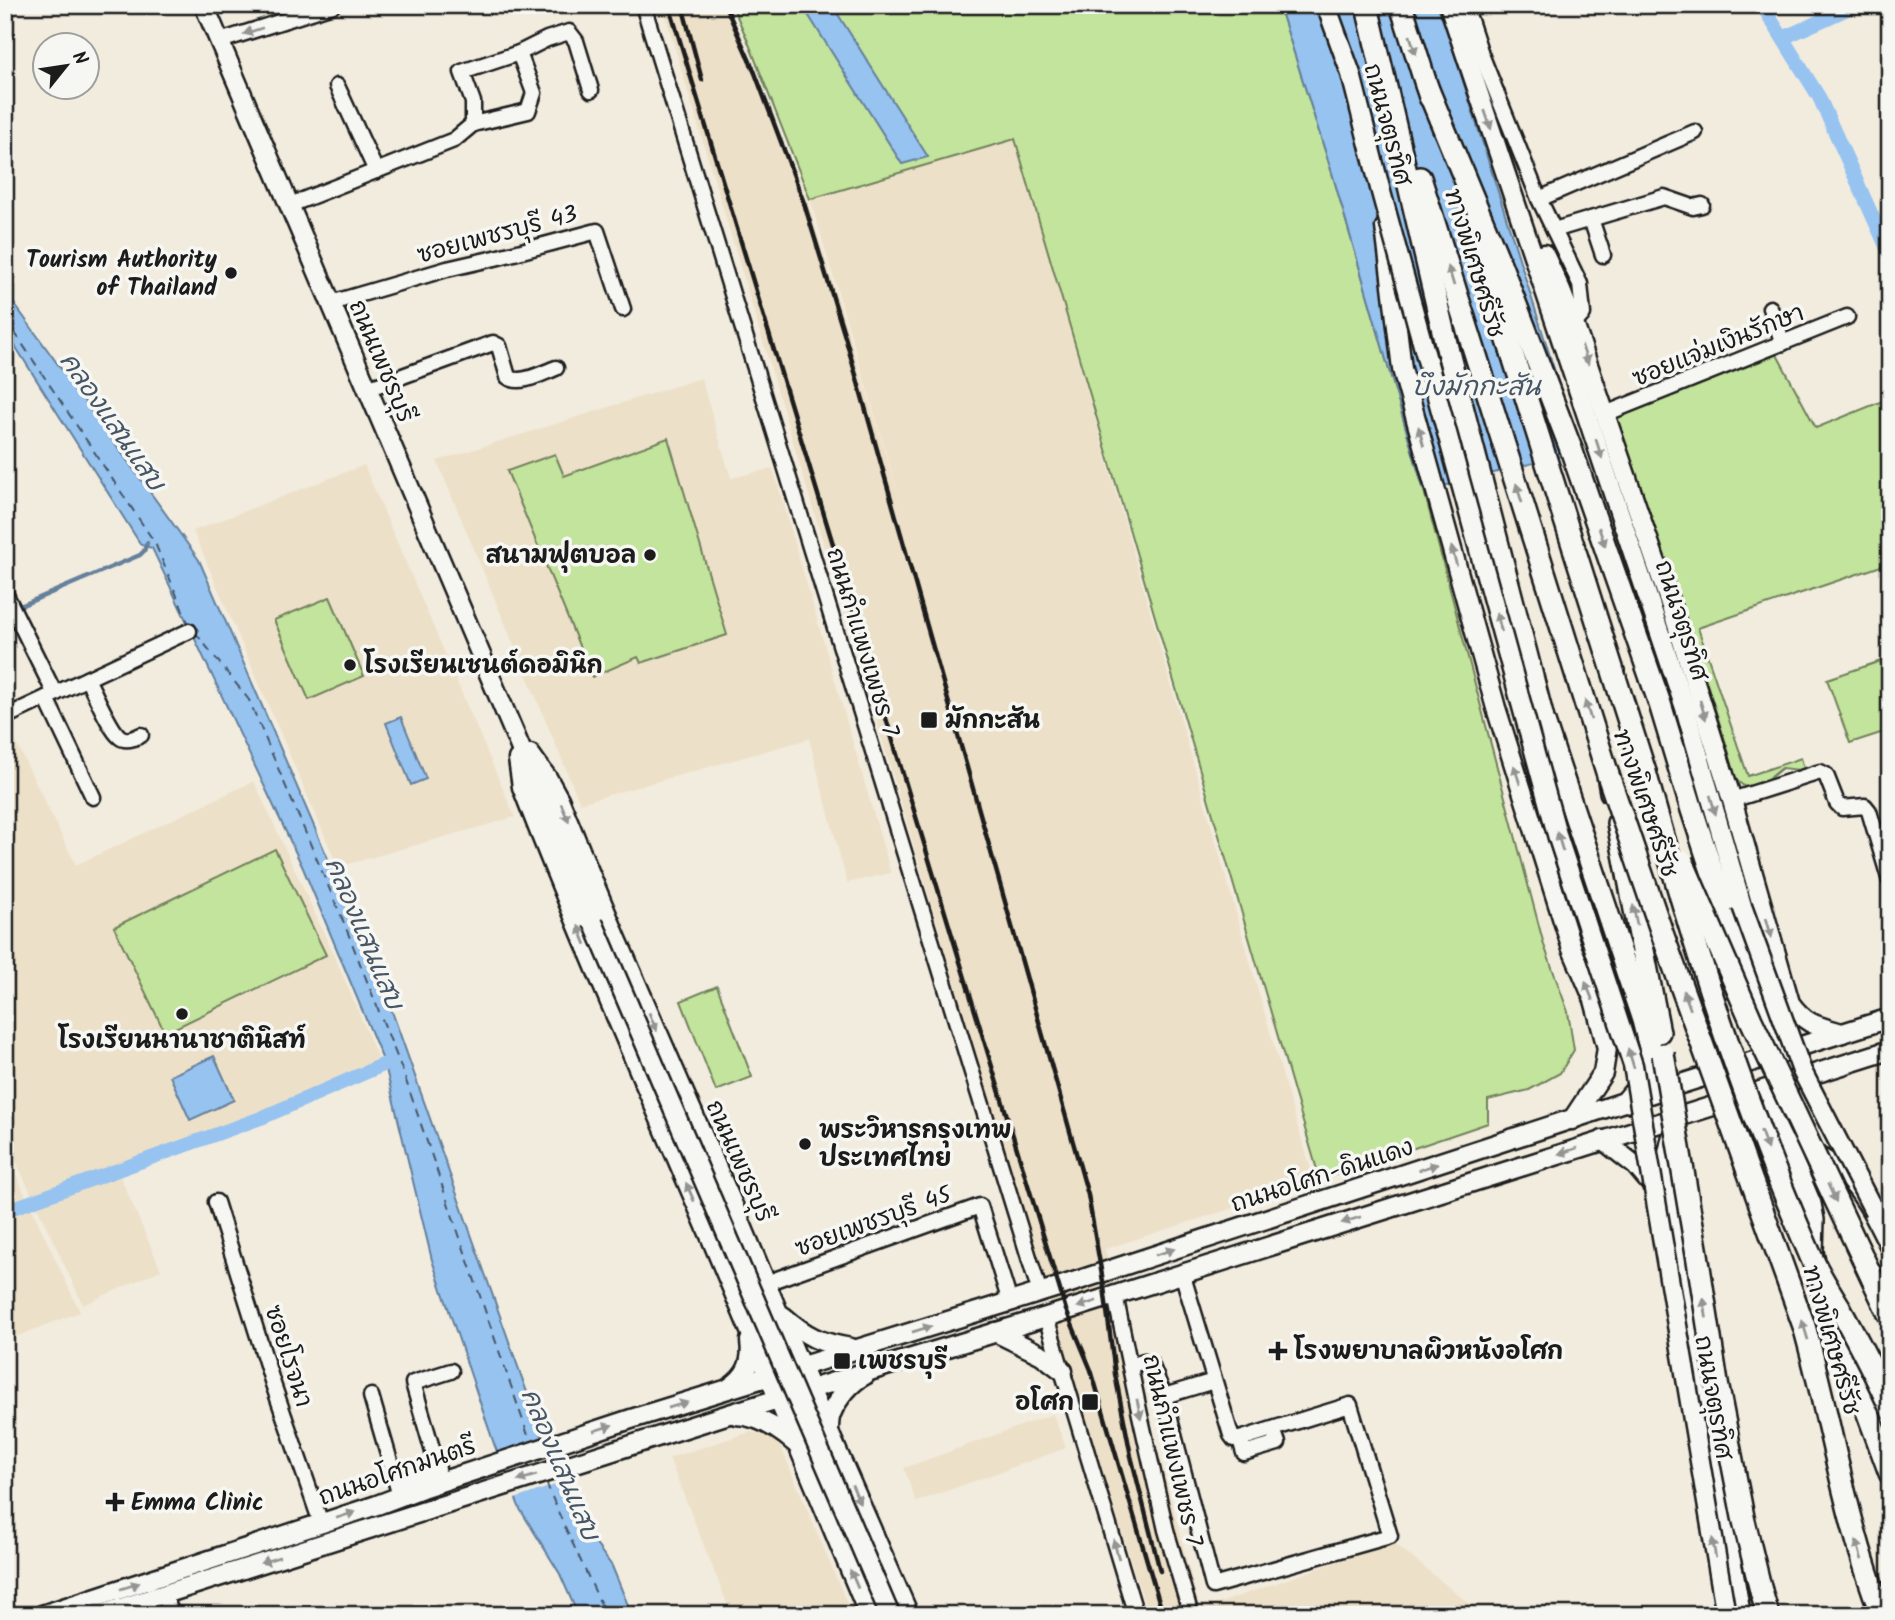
<svg xmlns="http://www.w3.org/2000/svg" width="1895" height="1620" font-family="Kalam,'Playpen Sans Thai',sans-serif">
  <style>
    .built { fill: #ede0c8 }
    .green { fill: #c3e49c; stroke: #70805c; stroke-width: 2 }
    .water { fill: #96c3f0; stroke: #65809b; stroke-width: 2 }
    .pier { fill: #f2ecdf }
    .lines { fill: none; stroke-linecap: round; stroke-linejoin: round }
    .stream { stroke: #65809b; stroke-width: 4.5 }
    .canal { stroke: #96c3f0; stroke-width: 14 }
    .ferry { stroke: #475666; stroke-width: 2; stroke-dasharray: 9 7; stroke-linecap: butt }
    .minor-casing { stroke: #1c1c1c; stroke-width: 19 }
    .major-casing { stroke: #1c1c1c; stroke-width: 23 }
    .highway-casing { stroke: #1c1c1c; stroke-width: 26 }
    .minor { stroke: #f6f6f2; stroke-width: 14 }
    .major { stroke: #f6f6f2; stroke-width: 18 }
    .highway { stroke: #f6f6f2; stroke-width: 21 }
    .rail { stroke: #1c1c1c; stroke-width: 4.5 }
    .major-bridge-casing { stroke: #1c1c1c; stroke-width: 23; stroke-linecap: butt }
    .highway-bridge-casing { stroke: #1c1c1c; stroke-width: 26; stroke-linecap: butt }
    .major-bridge { stroke: #f6f6f2; stroke-width: 18 }
    .highway-bridge { stroke: #f6f6f2; stroke-width: 21 }
    .oneway { fill: #949492 }
    .poi-dot { fill: #1c1c1c; stroke: #f6f6f2; stroke-width: 2.5 }
    .labels { text-anchor: middle; stroke-width: 7; stroke-linejoin: round; paint-order: stroke }
    .street-label { font-size: 24px; fill: #1c1c1c; stroke: #f6f6f2 }
    .poi-label { font-size: 24px; font-weight: bold; fill: #1c1c1c; stroke: #f6f6f2; text-anchor: start }
    .water-label { font-size: 26px; font-style: italic; fill: #475666; stroke: #f6f6f2 }
  </style>
  <rect width="100%" height="100%" fill="#f2ecdf"/>
  <filter id="ink" filterUnits="userSpaceOnUse"><feTurbulence type="fractalNoise" baseFrequency=".0143" numOctaves="2"/><feDisplacementMap in="SourceGraphic" scale="14" xChannelSelector="R" yChannelSelector="G"/><feConvolveMatrix kernelMatrix="1 2 1 2 8 2 1 2 1" color-interpolation-filters="sRGB"/></filter>
  <g filter="url(#ink)">
    <g class="built">
      <polygon points="662,5 727,5 808,203 905,516 810,199 1015,138 1289,1098 1315,1182 1105,1249 1200,1610 1393,1542 1483,1615 1148,1615 1076,1388"/>
      <polygon points="701,378 731,478 773,468 891,873 847,883 809,739 580,803 437,461"/>
      <polygon points="364,465 515,817 338,867 193,531"/>
      <polygon points="10,730 76,865 254,781 335,957 383,1070 117,1169 161,1270 83,1305 5,1138 5,732"/>
      <polygon points="5,1151 80,1312 5,1341"/>
      <polygon points="1053,1414 1066,1448 916,1502 904,1468"/>
      <polygon points="750,1432 761,1434 773,1439 781,1447 852,1615 722,1615 730,1611 669,1458"/>
    </g>
    <g class="green">
      <polygon points="732,5 1279,5 1333,176 1424,491 1544,945 1568,1012 1574,1050 1560,1073 1529,1090 1488,1100 1488,1123 1320,1180 1015,139 810,199 747,39"/>
      <polygon points="1774,349 1816,428 1890,398 1890,563 1698,628 1748,776 1801,758 1804,768 1799,770 1782,768 1765,782 1745,787 1736,780 1729,753 1690,630 1616,417"/>
      <polygon points="668,438 727,635 641,663 638,657 592,677 507,471 555,454 564,476"/>
      <polygon points="330,597 364,676 309,700 274,620"/>
      <polygon points="1890,658 1890,730 1850,743 1827,679"/>
      <polygon points="275,849 326,955 165,1033 114,927"/>
      <polygon points="717,986 752,1077 716,1091 681,1001"/>
    </g>
    <g class="water">
      <polygon points="802,5 832,5 928,157 902,164"/>
      <polygon points="1279,5 1439,5 1580,451 1424,491 1333,176"/>
      <polygon points="5,291 199,560 383,986 567,1505 612,1566 632,1615 578,1615 560,1574 520,1509 494,1444 432,1260 385,1065 303,868 152,548 141,545 5,330"/>
      <polygon points="401,717 426,779 411,785 386,723"/>
      <polygon points="214,1056 234,1100 190,1120 170,1076"/>
    </g>
    <polygon class="pier" points="547,1437 563,1482 512,1500 495,1454"/>
    <g class="lines">
      <polyline class="stream" points="6,612 140,555 144,551 147,543"/>
      <g class="canal">
        <polyline points="1762,5 1819,97 1890,255"/>
        <polyline points="1783,38 1856,5"/>
        <polyline points="5,1211 261,1118 392,1061"/>
      </g>
      <g class="ferry">
        <polyline points="5,318 155,543 189,625"/>
        <polyline points="195,632 249,700 344,923 403,1072 531,1444"/>
        <polyline points="546,1482 559,1514 606,1615"/>
      </g>
      <g class="minor-casing">
        <g id="minor">
          <polyline points="643,5 1040,1293"/>
          <polyline points="1465,5 1481,54 1539,199 1580,284 1583,314 1574,324"/>
          <polyline points="220,41 333,5"/>
          <polyline points="337,86 376,171"/>
          <polyline points="473,124 528,111 534,93 519,53"/>
          <polyline points="1539,199 1695,132"/>
          <polyline points="290,205 454,140 473,124 473,102 462,72 519,53 547,39 569,32 576,41 591,90"/>
          <polyline points="1591,219 1603,255"/>
          <polyline points="1554,230 1664,197 1693,207 1702,205"/>
          <polyline points="331,303 447,269 495,258 597,231 623,309"/>
          <polyline points="1770,308 1783,343"/>
          <path d="M 367,389 L 493,343 L 499,346 L 508,377 C 520,386 542,373 556,368"/>
          <polyline points="1605,414 1847,317"/>
          <polyline points="5,593 55,694"/>
          <path d="M 87,679 C 94,691 110,730 120,737 C 126,742 135,738 141,735"/>
          <polyline points="46,698 93,797"/>
          <polyline points="5,717 189,631"/>
          <polyline points="1732,800 1820,772 1826,775 1837,803 1842,808 1865,806 1869,811 1890,881"/>
          <polyline points="216,1202 273,1384 321,1523"/>
          <polyline points="766,1283 980,1206 1010,1302"/>
          <polyline points="1115,1295 1140,1415 1166,1530 1191,1615"/>
          <polyline points="1046,1317 1136,1615"/>
          <polyline points="1130,1366 1144,1361 1151,1364 1164,1396 1214,1381"/>
          <polyline points="371,1396 396,1482"/>
          <polyline points="1164,1396 1213,1586 1390,1536 1350,1405 1240,1439 1234,1439 1231,1435 1182,1273"/>
          <polyline points="1240,1439 1244,1453 1278,1443 1273,1429"/>
          <polyline points="400,1497 396,1482 438,1469 413,1383 451,1371"/>
          <polyline points="164,1594 172,1615"/>
        </g>
      </g>
      <g class="major-casing">
        <g id="major">
          <polyline points="204,5 515,735 593,922"/>
          <polyline points="1449,5 1685,708 1742,906"/>
          <polyline points="1385,227 1402,369 1496,708 1572,949 1594,1000 1607,1048 1603,1073 1572,1120"/>
          <path d="M 1544,254 L 1561,291 L 1574,324 L 1673,612 L 1732,800 L 1790,1003 C 1806,1025 1817,1026 1842,1033"/>
          <polyline points="530,754 548,779 559,799 617,939 743,1228 810,1389 909,1615"/>
          <path d="M 518,759 L 522,787 C 581,939 647,1088 711,1238 C 764,1363 816,1489 869,1615"/>
          <path d="M 1786,1084 C 1760,1105 1773,1119 1785,1145 C 1847,1159 1864,1194 1890,1247"/>
          <polyline points="1674,1127 1665,1166 1670,1207 1741,1615"/>
          <polyline points="1603,1140 1636,1166 1657,1191"/>
          <path d="M 783,1316 C 807,1337 820,1343 851,1348"/>
          <polyline points="995,1332 1042,1355 1063,1371"/>
          <path d="M 729,1388 C 747,1376 753,1362 750,1341"/>
          <path d="M 736,1415 C 759,1416 778,1428 795,1443"/>
          <path d="M 829,1431 C 829,1426 829,1419 831,1414 C 837,1399 851,1382 865,1375"/>
          <polyline points="42,1615 377,1505 422,1488 631,1419 1058,1287 1627,1101 1890,1018"/>
          <polyline points="99,1615 729,1414 1046,1317 1890,1050"/>
        </g>
      </g>
      <g class="highway-casing">
        <g id="highway">
          <polyline points="1401,5 1430,97"/>
          <polyline points="1369,15 1449,356 1543,719 1643,1020 1650,1048 1648,1076 1627,1101"/>
          <polyline points="1426,85 1501,266 1571,449 1660,704 1692,810 1763,1027 1773,1041 1788,1051"/>
          <polyline points="1420,178 1608,775 1611,792"/>
          <polyline points="1471,224 1645,772"/>
          <polyline points="1618,823 1659,1032"/>
          <polyline points="1785,1145 1810,1204 1813,1220 1812,1251 1816,1273 1890,1473"/>
          <polyline points="1761,1591 1768,1615"/>
        </g>
      </g>
      <use href="#minor" class="minor"/>
      <use href="#major" class="major"/>
      <use href="#highway" class="highway"/>
      <g class="rail">
        <polyline points="669,5 1066,1310 1091,1370 1163,1615"/>
        <polyline points="682,5 702,80"/>
        <polyline points="725,5 755,73 804,203 846,340 1088,1195 1104,1287 1115,1374 1131,1456 1160,1571"/>
      </g>
      <g class="major-bridge-casing">
        <g id="major-bridge">
          <polyline points="1326,5 1351,74 1381,192 1558,838 1633,1065 1726,1615"/>
          <polyline points="1742,906 1802,1071 1874,1211"/>
          <polyline points="593,922 890,1615"/>
        </g>
      </g>
      <g class="highway-bridge-casing">
        <g id="highway-bridge">
          <path d="M 1645,772 C 1690,935 1741,1097 1809,1252 C 1817,1272 1829,1290 1840,1308 C 1858,1341 1875,1373 1890,1407"/>
          <path d="M 1608,775 L 1662,933 L 1804,1326 C 1831,1422 1845,1521 1882,1615"/>
          <polyline points="1682,861 1751,1020 1890,1316"/>
          <polyline points="1663,1054 1697,1254 1717,1383 1743,1517 1761,1591"/>
        </g>
      </g>
      <use href="#major-bridge" class="major-bridge"/>
      <use href="#highway-bridge" class="highway-bridge"/>
    </g>
    <defs><path id="oneway-solid" d="M-6-.8H1V-3.2L6.5 0L1 3.2V.8H-6Z" transform="scale(1.75)"/></defs>
    <g class="oneway">
      <use href="#oneway-solid" transform="translate(253 31) rotate(162)"/>
      <use href="#oneway-solid" transform="translate(1413 45) rotate(72)"/>
      <use href="#oneway-solid" transform="translate(1488 120) rotate(71)"/>
      <use href="#oneway-solid" transform="translate(1451 276) rotate(-107)"/>
      <use href="#oneway-solid" transform="translate(1585 355) rotate(71)"/>
      <use href="#oneway-solid" transform="translate(1421 436) rotate(-105)"/>
      <use href="#oneway-solid" transform="translate(1599 449) rotate(72)"/>
      <use href="#oneway-solid" transform="translate(1519 493) rotate(-107)"/>
      <use href="#oneway-solid" transform="translate(1602 537) rotate(71)"/>
      <use href="#oneway-solid" transform="translate(1454 556) rotate(-106)"/>
      <use href="#oneway-solid" transform="translate(1499 622) rotate(-105)"/>
      <use href="#oneway-solid" transform="translate(1588 710) rotate(-107)"/>
      <use href="#oneway-solid" transform="translate(1703 710) rotate(73)"/>
      <use href="#oneway-solid" transform="translate(1517 775) rotate(-108)"/>
      <use href="#oneway-solid" transform="translate(1713 805) rotate(74)"/>
      <use href="#oneway-solid" transform="translate(565 813) rotate(68)"/>
      <use href="#oneway-solid" transform="translate(1560 842) rotate(-107)"/>
      <use href="#oneway-solid" transform="translate(1635 915) rotate(-101)"/>
      <use href="#oneway-solid" transform="translate(1769 928) rotate(74)"/>
      <use href="#oneway-solid" transform="translate(582 935) rotate(-112)"/>
      <use href="#oneway-solid" transform="translate(1589 991) rotate(-112)"/>
      <use href="#oneway-solid" transform="translate(1687 1000) rotate(-110)"/>
      <use href="#oneway-solid" transform="translate(653 1022) rotate(67)"/>
      <use href="#oneway-solid" transform="translate(1631 1058) rotate(-107)"/>
      <use href="#oneway-solid" transform="translate(1764 1140) rotate(70)"/>
      <use href="#oneway-solid" transform="translate(1568 1151) rotate(162)"/>
      <use href="#oneway-solid" transform="translate(1428 1167) rotate(-18)"/>
      <use href="#oneway-solid" transform="translate(690 1192) rotate(-114)"/>
      <use href="#oneway-solid" transform="translate(1832 1193) rotate(65)"/>
      <use href="#oneway-solid" transform="translate(1351 1220) rotate(162)"/>
      <use href="#oneway-solid" transform="translate(1165 1252) rotate(-18)"/>
      <use href="#oneway-solid" transform="translate(1087 1304) rotate(162)"/>
      <use href="#oneway-solid" transform="translate(1705 1308) rotate(-98)"/>
      <use href="#oneway-solid" transform="translate(922 1329) rotate(-17)"/>
      <use href="#oneway-solid" transform="translate(1805 1330) rotate(-107)"/>
      <use href="#oneway-solid" transform="translate(678 1405) rotate(-17)"/>
      <use href="#oneway-solid" transform="translate(1139 1409) rotate(78)"/>
      <use href="#oneway-solid" transform="translate(603 1428) rotate(-18)"/>
      <use href="#oneway-solid" transform="translate(527 1478) rotate(163)"/>
      <use href="#oneway-solid" transform="translate(856 1494) rotate(66)"/>
      <use href="#oneway-solid" transform="translate(346 1515) rotate(-18)"/>
      <use href="#oneway-solid" transform="translate(1714 1548) rotate(-100)"/>
      <use href="#oneway-solid" transform="translate(1116 1549) rotate(-106)"/>
      <use href="#oneway-solid" transform="translate(1859 1550) rotate(-106)"/>
      <use href="#oneway-solid" transform="translate(270 1560) rotate(162)"/>
      <use href="#oneway-solid" transform="translate(854 1579) rotate(-113)"/>
      <use href="#oneway-solid" transform="translate(130 1586) rotate(-18)"/>
    </g>
  </g>
  <g class="poi-dot">
    <circle cx="231" cy="273" r="7"/>
    <circle cx="650" cy="555" r="7"/>
    <circle cx="350" cy="665" r="7"/>
    <rect x="920" y="711" width="18" height="18" rx="3.5"/>
    <circle cx="182" cy="1014" r="7"/>
    <circle cx="805" cy="1144" r="7"/>
    <path d="M1274.5 1340.5h7v7h7v7h-7v7h-7v-7h-7v-7h7z"/>
    <rect x="833" y="1352" width="18" height="18" rx="3.5"/>
    <rect x="1081" y="1393" width="18" height="18" rx="3.5"/>
    <path d="M111.5 1491.5h7v7h7v7h-7v7h-7v-7h-7v-7h7z"/>
  </g>
  <g class="labels">
    <g class="street-label">
      <text transform="translate(1388 124) rotate(75)" y="8">ถนนจตุรทิศ</text>
      <text transform="translate(497 234) rotate(-15)" y="8">ซอยเพชรบุรี 43</text>
      <text transform="translate(1475 263) rotate(73)" y="8">ทางพิเศษศรีรัช</text>
      <text transform="translate(1718 345) rotate(-22)" y="8">ซอยแจ่มเงินรักษา</text>
      <text transform="translate(382 361) rotate(67)" y="8">ถนนเพชรบุรี</text>
      <text transform="translate(1682 620) rotate(72)" y="8">ถนนจตุรทิศ</text>
      <text transform="translate(863 642) rotate(73)" y="8">ถนนกำแพงเพชร 7</text>
      <text transform="translate(1646 803) rotate(71)" y="8">ทางพิเศษศรีรัช</text>
      <text transform="translate(740 1161) rotate(66)" y="8">ถนนเพชรบุรี</text>
      <text transform="translate(1322 1175) rotate(-18)" y="8">ถนนอโศก-ดินแดง</text>
      <text transform="translate(873 1221) rotate(-20)" y="8">ซอยเพชรบุรี 45</text>
      <text transform="translate(1832 1340) rotate(74)" y="8">ทางพิเศษศรีรัช</text>
      <text transform="translate(289 1356) rotate(72)" y="8">ซอยโรจนา</text>
      <text transform="translate(1714 1397) rotate(80)" y="8">ถนนจตุรทิศ</text>
      <text transform="translate(1173 1450) rotate(77)" y="8">ถนนกำแพงเพชร 7</text>
      <text transform="translate(397 1471) rotate(-19)" y="8">ถนนอโศกมนตรี</text>
    </g>
    <g class="poi-label">
      <text x="217" y="267" text-anchor="end">Tourism Authority<tspan x="217" dy="28">of Thailand</tspan></text>
      <text x="636" y="563" text-anchor="end">สนามฟุตบอล</text>
      <text x="364" y="673">โรงเรียนเซนต์ดอมินิก</text>
      <text x="945" y="728">มักกะสัน</text>
      <text x="182" y="1048" text-anchor="middle">โรงเรียนนานาชาตินิสท์</text>
      <text x="819" y="1138">พระวิหารกรุงเทพ<tspan x="819" dy="28">ประเทศไทย</tspan></text>
      <text x="1294" y="1359">โรงพยาบาลผิวหนังอโศก</text>
      <text x="858" y="1369">เพชรบุรี</text>
      <text x="1074" y="1410" text-anchor="end">อโศก</text>
      <text x="131" y="1510">Emma Clinic</text>
    </g>
    <g class="water-label">
      <text x="1476" y="395">บึงมักกะสัน</text>
      <text transform="translate(113 421) rotate(55)" y="9">คลองแสนแสบ</text>
      <text transform="translate(365 933) rotate(67)" y="9">คลองแสนแสบ</text>
      <text transform="translate(561 1464) rotate(67)" y="9">คลองแสนแสบ</text>
    </g>
  </g>
  <rect width="1895" height="1620" fill="none" stroke="#f6f6f2" stroke-width="28"/>
  <rect x="14" y="14" width="1867" height="1592" fill="none" stroke="#1c1c1c" stroke-width="2.5" filter="url(#ink)"/>
  <g transform="translate(66 66) rotate(60)"><circle r="33" fill="#f6f6f2" stroke="#9f9f9c" stroke-width="2"/>
  <path d="M0-5L12 26L0 18L-12 26Z" fill="#1c1c1c"/>
  <text y="-10" font-size="19" font-weight="bold" text-anchor="middle" fill="#1c1c1c">N</text>
  </g>
</svg>
